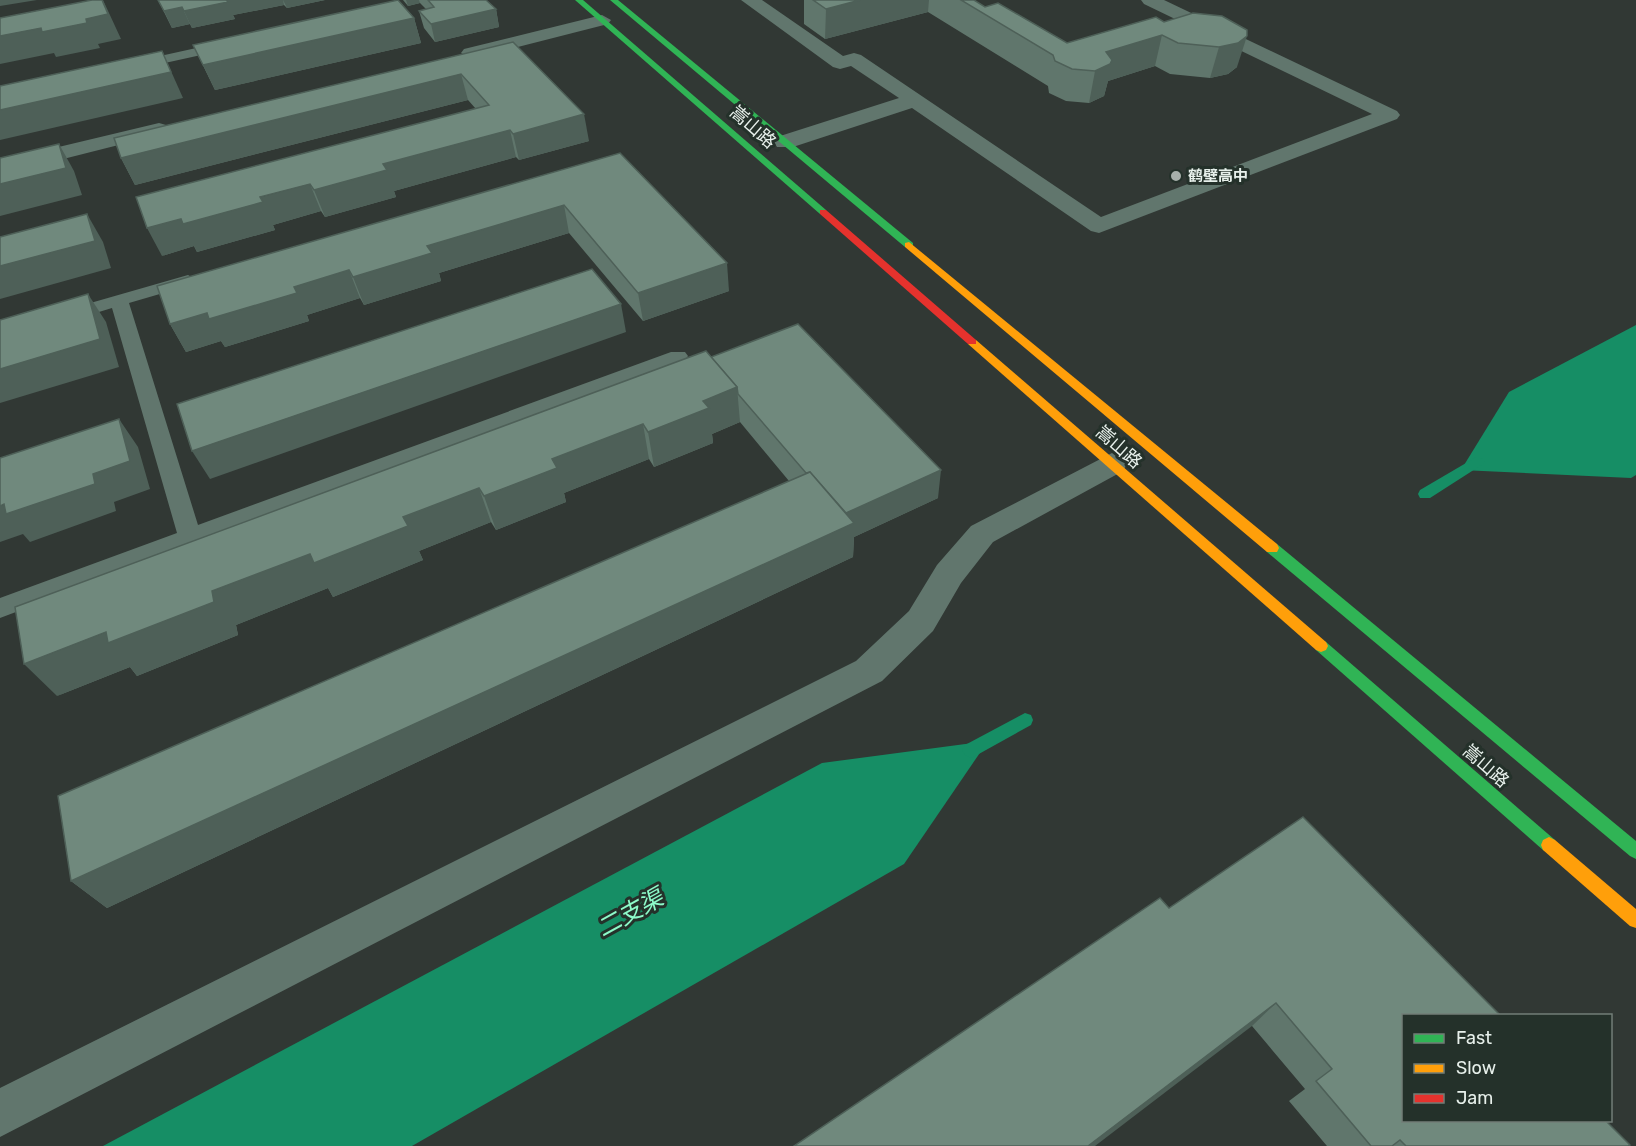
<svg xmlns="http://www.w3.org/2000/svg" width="1636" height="1146" font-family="Rubik,'Noto Sans SC',sans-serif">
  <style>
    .water { fill: #168e65 }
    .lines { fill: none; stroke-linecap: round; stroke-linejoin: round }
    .stream { fill: #168e65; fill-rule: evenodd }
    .lane { fill: #61766d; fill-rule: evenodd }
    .street { fill: #61766d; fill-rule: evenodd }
    .fast { fill: #30b455; fill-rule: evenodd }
    .slow { fill: #ff9f0a; fill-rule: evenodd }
    .jam { fill: #e5322d; fill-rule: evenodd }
    .wall { fill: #60766c }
    .shaded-wall { fill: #4e6058 }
    .building { fill: #70897d; stroke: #4e6058; stroke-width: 1.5 }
    .poi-dot { fill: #a7b0ab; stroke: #24312a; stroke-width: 2 }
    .labels { text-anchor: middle; stroke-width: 6; stroke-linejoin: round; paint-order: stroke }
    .far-poi-label { font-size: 15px; font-weight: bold; fill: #e7f0eb; stroke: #24312a; text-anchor: start }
    .street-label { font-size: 18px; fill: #e7f0eb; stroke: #24312a }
    .near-water-label { font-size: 24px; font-style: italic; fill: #8dfbca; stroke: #24312a }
  </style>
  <rect width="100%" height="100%" fill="#313834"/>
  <g class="water">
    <polygon points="1636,325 1636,475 1631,478 1461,470 1509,392"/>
    <polygon points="988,741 904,864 412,1146 103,1146 822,763"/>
  </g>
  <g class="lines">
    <g class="stream">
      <polygon points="1478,456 1485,461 1483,464 1430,498 1420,498 1418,494 1420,490"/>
      <polygon points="1025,713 1031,715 1033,720 1031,725 977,755 971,758 965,755 962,750 965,745"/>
    </g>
    <g class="lane">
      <polygon points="228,41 233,42 233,48 133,70 126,66 133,62"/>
      <polygon points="188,275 197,280 194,284 129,303 198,525 671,352 685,352 688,356 685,360 0,618 0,598 177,533 112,308 66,322 56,316 59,312"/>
    </g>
    <g class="street">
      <polygon points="741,0 762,0 843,56 854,53 861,55 1101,217 1372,114 1144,4 1141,0 1164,0 1397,111 1400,115 1397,119 1099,233 1091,231 912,108 793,147 777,147 774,142 777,137 899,98 851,66 840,69 833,67"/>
      <polygon points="602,15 611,20 608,24 471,59 461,53 464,49"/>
      <polygon points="159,123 166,125 170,129 166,133 0,175 0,161"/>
      <polygon points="1112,453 1123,457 1127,464 1123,471 993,542 961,583 933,631 882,681 0,1137 0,1088 856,661 909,611 937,565 971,526"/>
    </g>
    <g class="fast">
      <polygon points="575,0 583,0 826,210 826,214 820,214"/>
      <polygon points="610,0 618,0 913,243 913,247 905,247"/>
      <polygon points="1272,543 1277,544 1636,841 1636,859 1630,856 1267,552 1265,548 1267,544"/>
      <polygon points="1321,640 1326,642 1555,840 1557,845 1555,850 1549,853 1543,850 1316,650 1314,646 1316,642"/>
    </g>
    <g class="slow">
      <polygon points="909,242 1277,544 1279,548 1277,552 1267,552 905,247 905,243"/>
      <polygon points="972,339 976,340 1326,642 1328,646 1326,650 1321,652 1316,650 968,344 968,340"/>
      <polygon points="1549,837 1555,840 1636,909 1636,928 1630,926 1543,850 1541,845 1543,840"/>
    </g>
    <polygon class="jam" points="820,210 826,210 976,340 976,344 968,344 820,214"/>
  </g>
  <g class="wall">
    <polygon points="158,0 325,0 287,8 284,5 233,15 235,19 192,28 190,24 172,28"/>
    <polygon points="403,0 486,0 496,9 499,27 435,42 424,28 419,11 426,9 420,3 408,6"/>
    <polygon points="804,0 974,0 985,7 1067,43 1164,22 1193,13 1237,67 1228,74 1210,78 1170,74 1155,66 1108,81 1104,96 1089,103 1066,101 1049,93 1048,86 928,12 825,39 804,24"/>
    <polygon points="414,18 421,43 215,90 193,45"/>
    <polygon points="513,42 589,141 519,160 516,157 394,191 396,197 325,217 321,211 273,225 275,230 197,252 194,246 162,256 476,109 468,100 135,185 121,158"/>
    <polygon points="620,153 729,291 643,321 569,233 439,273 441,281 364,305 360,298 307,315 309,321 225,347 221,341 186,352 170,324"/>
    <polygon points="711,357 938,498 854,537 853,557 107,908 71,881 789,481 740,422 712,434 713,443 654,467 649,459 564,493 566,502 496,530 491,522 419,551 423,560 333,597 328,588 236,625 238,635 137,676 130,667 57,696"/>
    <polygon points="1169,908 1628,1146 1327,1146 1289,1101 1305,1089 1252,1026"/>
  </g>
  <g class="shaded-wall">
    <polygon points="0,0 37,0 0,6"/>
    <polygon points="103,0 121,39 98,44 100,48 56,57 54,53 0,64 0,36 86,19"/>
    <polygon points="226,0 283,0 284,5 233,15 235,19 192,28 184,11"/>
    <polygon points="283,0 325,0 287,8"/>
    <polygon points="406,0 419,0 420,3 408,6"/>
    <polygon points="860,0 929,0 928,12 825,39 826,9"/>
    <polygon points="182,7 190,24 172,28 164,11"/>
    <polygon points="496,9 499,27 435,42 431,24"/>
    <polygon points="414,18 421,43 215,90 203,65"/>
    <polygon points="1162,35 1155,66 1108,81 1104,96 1089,103 1095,71 1106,52"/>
    <polygon points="1247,36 1237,67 1228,74 1210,78 1219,47"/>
    <polygon points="162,51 183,98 0,140 0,110"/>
    <polygon points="461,74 468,100 135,185 121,158"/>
    <polygon points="584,114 589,141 519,160 513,134"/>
    <polygon points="510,130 516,157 394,191 396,197 325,217 314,190 383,164"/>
    <polygon points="59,144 74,171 82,195 0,216 0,184"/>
    <polygon points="310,184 321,211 273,225 275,230 197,252 194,246 162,256 147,228"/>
    <polygon points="564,205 569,233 439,273 441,281 364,305 353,277 427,246"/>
    <polygon points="87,214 103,242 111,268 0,299 0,266"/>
    <polygon points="727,263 729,291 643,321 638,293"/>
    <polygon points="349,270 360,298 307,315 309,321 225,347 221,341 186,352 170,324"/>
    <polygon points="88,294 106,322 119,367 0,403 0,369"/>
    <polygon points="621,304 626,332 210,479 192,451"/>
    <polygon points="737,387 740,422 712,434 713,443 654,467 648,432 703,401"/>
    <polygon points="119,419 138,447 150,489 114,502 116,511 30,542 23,534 0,542 0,506 93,474"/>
    <polygon points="643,424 649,459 564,493 566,502 496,530 484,496 552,459"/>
    <polygon points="941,470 938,498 854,537 853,557 107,908 71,881 842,515"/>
    <polygon points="479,488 491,522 419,551 423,560 333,597 328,588 236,625 238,635 137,676 130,667 57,696 24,664"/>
    <polygon points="1276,1003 1252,1026 1095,1146 1088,1146"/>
  </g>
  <g class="building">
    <polygon points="92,0 102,0 108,14 86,19 87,23 42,32 41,28 0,36 0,18"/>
    <polygon points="158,0 226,0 228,2 184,11 182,7 164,11"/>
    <polygon points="398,0 414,18 203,65 193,45"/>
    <polygon points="428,0 486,0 496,9 431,24 419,11 434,7"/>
    <polygon points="813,0 860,0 826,9"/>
    <polygon points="961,0 974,0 985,7 998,3 1067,43 1156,17 1164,22 1193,13 1222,16 1247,30 1247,36 1238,43 1219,47 1178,43 1162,35 1106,52 1112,60 1110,64 1095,71 1072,69 1055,61 1053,55"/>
    <polygon points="513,42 584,114 513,134 510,130 383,164 387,170 314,190 310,184 260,197 263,202 183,224 181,219 147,228 136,197 489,105 461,74 121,158 114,138"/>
    <polygon points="162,51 171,72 0,110 0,86"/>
    <polygon points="59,144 66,168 0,184 0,158"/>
    <polygon points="620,153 727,263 638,293 564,205 427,246 432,253 353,277 349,270 294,287 297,293 209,319 207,313 170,324 157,286"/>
    <polygon points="87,214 95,241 0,266 0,237"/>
    <polygon points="592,269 621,304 192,451 177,404"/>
    <polygon points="88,294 100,339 0,369 0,320"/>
    <polygon points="798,324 941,470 846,513 810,472 806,473 738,394 737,387 711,357"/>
    <polygon points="706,351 737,387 703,401 709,408 648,432 643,424 552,459 557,468 484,496 479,488 403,517 408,526 314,563 310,554 212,591 214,602 108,643 106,632 24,664 15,607"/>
    <polygon points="119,419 130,461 93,474 95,484 6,514 4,504 0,506 0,458"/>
    <polygon points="810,472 854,523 71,881 58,796"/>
    <polygon points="1303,817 1501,1016 1404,1016 1404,1120 1605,1120 1630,1145 1628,1146 1406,1146 1400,1140 1392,1146 1371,1146 1316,1081 1332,1069 1276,1003 1088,1146 794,1146 1160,898 1169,908"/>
  </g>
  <circle class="poi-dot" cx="1176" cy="176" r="6"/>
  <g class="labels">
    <g class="far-poi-label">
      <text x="1188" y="181">鹤壁高中</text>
    </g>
    <g class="street-label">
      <text transform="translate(753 127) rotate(41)" y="6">嵩山路</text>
      <text transform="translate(1119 447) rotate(41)" y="6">嵩山路</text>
      <text transform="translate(1486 766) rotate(41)" y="6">嵩山路</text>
    </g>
    <g class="near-water-label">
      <text transform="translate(630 913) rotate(-29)" y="8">二支渠</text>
    </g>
  </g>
  <rect x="1402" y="1014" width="210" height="108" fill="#24312a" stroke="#727d77" stroke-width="1.5"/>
  <rect x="1414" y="1034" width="30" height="9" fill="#30b455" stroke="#727d77" stroke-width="1.5"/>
  <text x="1456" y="1044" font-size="18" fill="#e7f0eb">Fast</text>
  <rect x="1414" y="1064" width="30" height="9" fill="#ff9f0a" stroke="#727d77" stroke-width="1.5"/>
  <text x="1456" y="1074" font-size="18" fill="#e7f0eb">Slow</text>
  <rect x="1414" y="1094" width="30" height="9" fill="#e5322d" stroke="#727d77" stroke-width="1.5"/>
  <text x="1456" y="1104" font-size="18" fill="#e7f0eb">Jam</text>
</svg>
